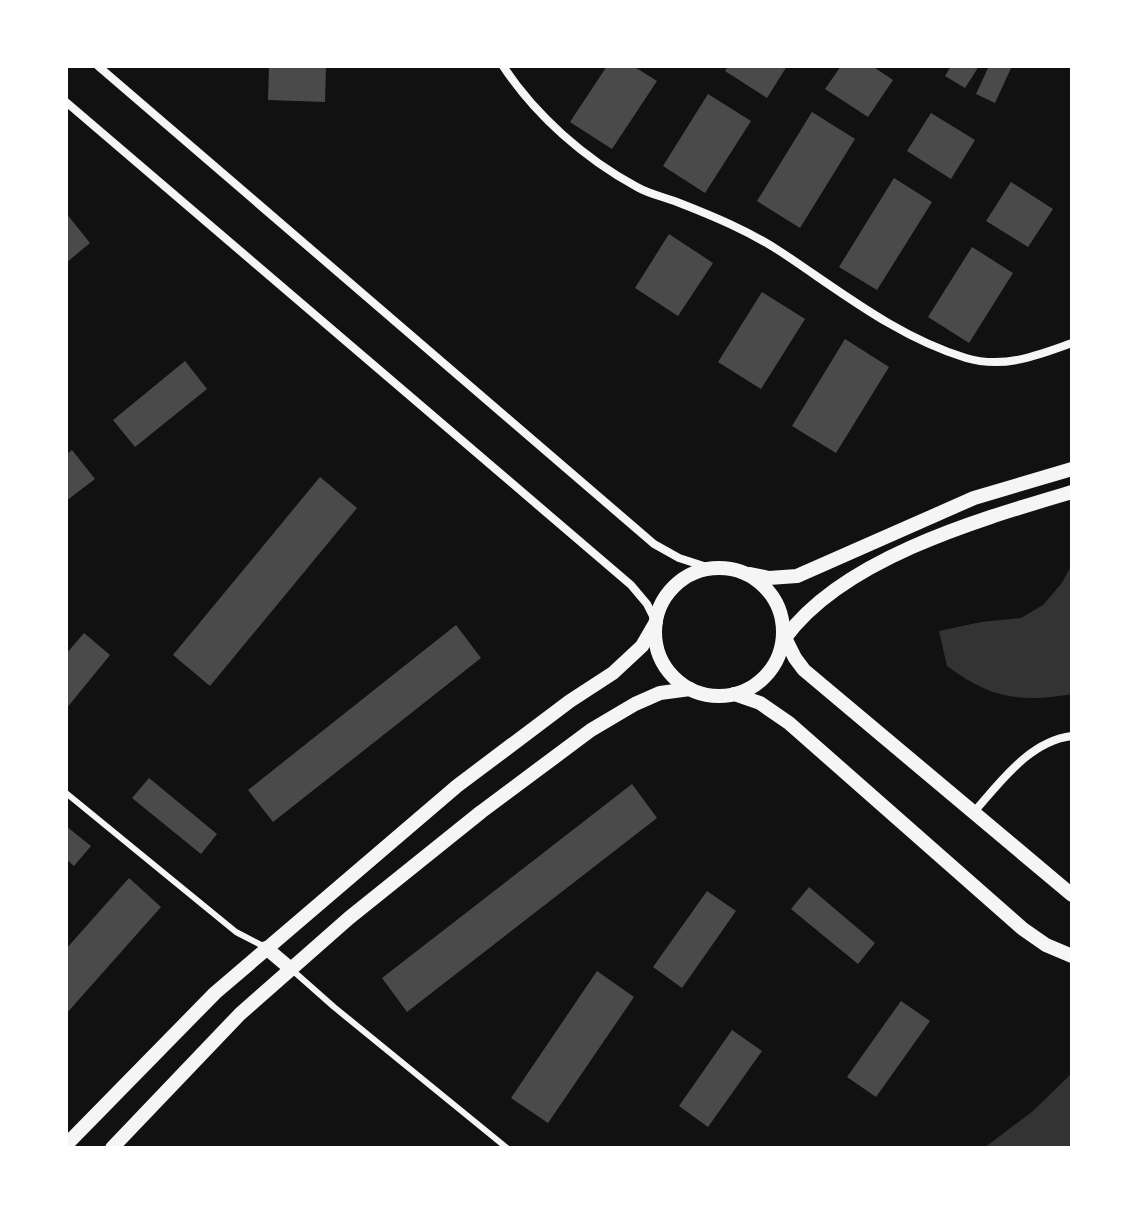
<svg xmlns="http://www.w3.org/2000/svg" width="1138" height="1214" font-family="Helvetica,sans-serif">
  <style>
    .water { fill: #333 }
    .building { fill: #4a4a4a }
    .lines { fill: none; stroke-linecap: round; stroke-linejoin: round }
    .service { stroke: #f5f5f5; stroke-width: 6 }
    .minor { stroke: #f5f5f5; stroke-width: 8 }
    .tertiary { stroke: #f5f5f5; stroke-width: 14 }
  </style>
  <rect width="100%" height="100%" fill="#111"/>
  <g class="water">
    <path d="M 1072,565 L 1072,694 C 1019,703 990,698 947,666 L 939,631 L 981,622 L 1021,618 L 1043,605 L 1061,584 Z"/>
    <polygon points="1072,1073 1072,1148 984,1148 1033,1111"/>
  </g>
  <g class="building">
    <polygon points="269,66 326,66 325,102 268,100"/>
    <polygon points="607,66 633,66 657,81 612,149 570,122"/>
    <polygon points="728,66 787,66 767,98 725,71"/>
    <polygon points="841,66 872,66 893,80 868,117 825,89"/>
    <polygon points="951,66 979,66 965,88 945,76"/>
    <polygon points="989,66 1012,66 995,103 976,94"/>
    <polygon points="708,94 751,121 705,193 663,166"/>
    <polygon points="812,112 855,139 800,228 757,201"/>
    <polygon points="931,113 975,140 951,179 907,151"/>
    <polygon points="894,178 932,202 877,290 839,267"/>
    <polygon points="1011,182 1053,209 1028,247 986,221"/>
    <polygon points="66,213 90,243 66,263"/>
    <polygon points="669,234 713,263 678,316 635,288"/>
    <polygon points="972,247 1013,273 969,343 928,317"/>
    <polygon points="762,292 805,319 761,389 718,362"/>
    <polygon points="845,339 889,367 836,453 792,426"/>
    <polygon points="185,361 207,389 135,447 113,420"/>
    <polygon points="72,450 95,479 66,501 66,455"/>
    <polygon points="320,477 357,508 210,686 173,655"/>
    <polygon points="456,625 481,658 273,822 248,790"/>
    <polygon points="84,633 110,655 66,709 66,654"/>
    <polygon points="149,778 217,834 201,854 132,798"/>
    <polygon points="632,784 657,818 407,1012 382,978"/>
    <polygon points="66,826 91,846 74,866 66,859"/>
    <polygon points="129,878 161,907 66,1014 66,949"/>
    <polygon points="809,887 875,943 858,964 791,909"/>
    <polygon points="707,891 736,911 682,988 653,967"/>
    <polygon points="597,971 634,997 548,1123 511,1098"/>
    <polygon points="901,1001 930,1021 876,1097 847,1077"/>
    <polygon points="732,1030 762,1051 708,1127 679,1106"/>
  </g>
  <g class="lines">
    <g class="service">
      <polyline points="66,793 236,932 265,947"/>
      <polyline points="291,969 334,1007 507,1148"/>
    </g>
    <g class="minor">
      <polyline points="98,66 654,544 679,558 710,568"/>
      <path d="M 503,66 C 535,115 585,159 637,187 C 649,194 664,197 677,202 C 713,216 749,231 781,252 C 840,291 897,337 966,358 C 1003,369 1037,356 1072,343"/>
      <polyline points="66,102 631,585 647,604 656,622"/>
      <path d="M 973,813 C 1000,783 1029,741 1072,736"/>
    </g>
    <g class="tertiary">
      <circle cx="719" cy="632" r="64"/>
      <polyline points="750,574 769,578 797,576 974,498 1072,469"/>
      <polyline points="785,638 795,658 804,670 1072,895"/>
      <path d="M 785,638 C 843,558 981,519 1072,492"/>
      <polyline points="734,694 760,703 789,723 1023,929 1046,945 1072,956"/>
      <polyline points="266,948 291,969"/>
      <polyline points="66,1145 215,993 457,786 570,701 613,673 642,646 656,622"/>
      <polyline points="112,1148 240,1014 349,918 481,812 591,730 635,704 660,693 690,689"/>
    </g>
  </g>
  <rect width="1138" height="1214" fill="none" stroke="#ffffff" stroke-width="136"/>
</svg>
